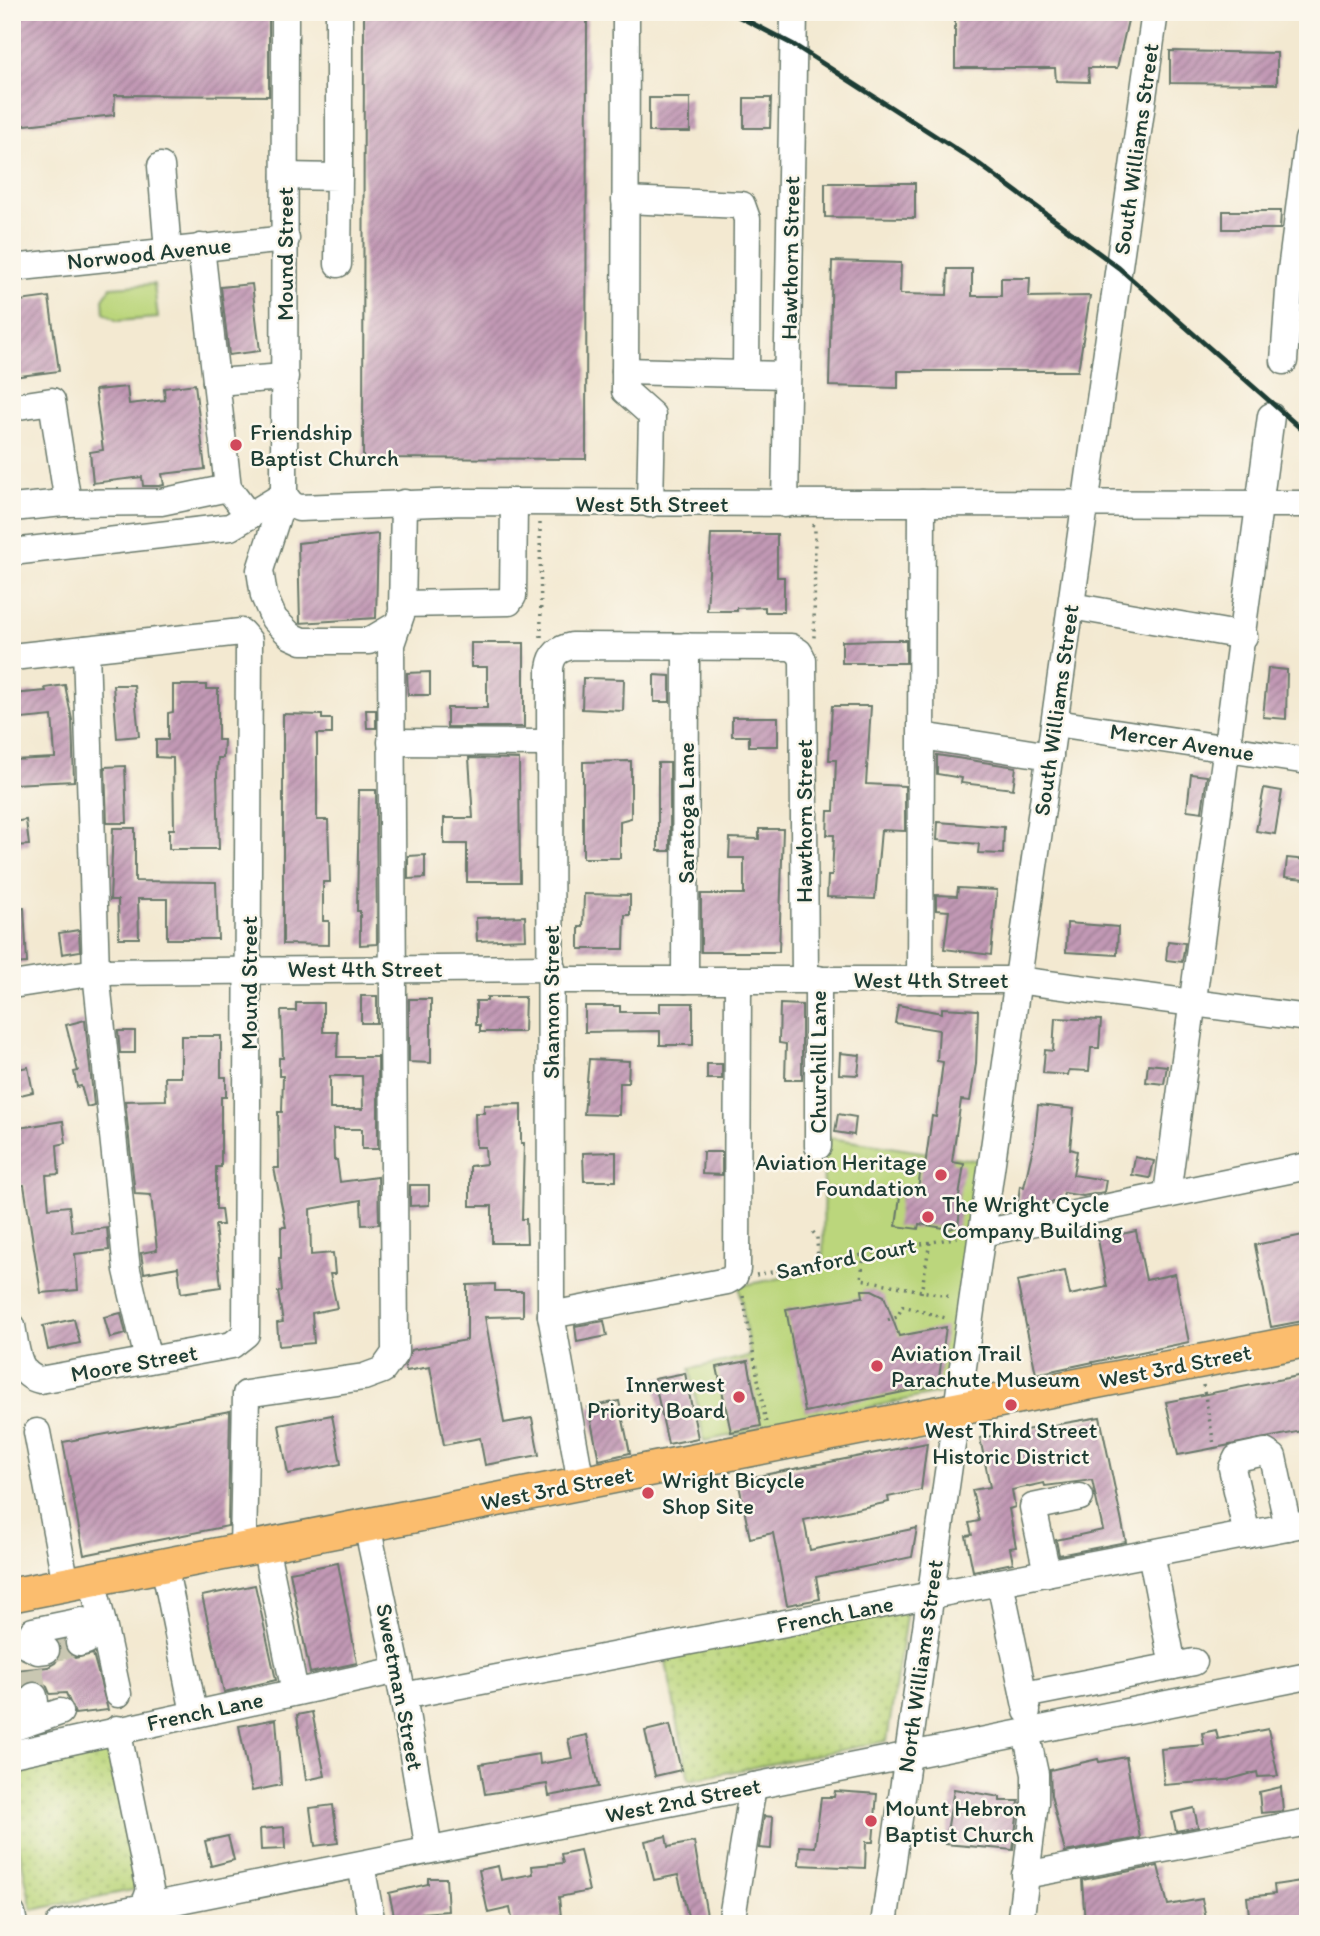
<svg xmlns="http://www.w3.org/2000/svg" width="1320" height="1936" font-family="Itim,sans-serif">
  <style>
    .grass { fill: url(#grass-dots); stroke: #6d8a58; stroke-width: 2 }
    .park { fill: #bbd67b; stroke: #6d8a58; stroke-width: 2 }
    .building { fill: url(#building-hatch); fill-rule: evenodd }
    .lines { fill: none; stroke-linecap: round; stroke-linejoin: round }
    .minor-tunnel { stroke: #c9c7b2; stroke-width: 26; stroke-dasharray: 26 13; stroke-linecap: butt }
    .minor-casing { stroke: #69796b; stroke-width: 29 }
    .major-casing { stroke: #69796b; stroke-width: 36 }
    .path { stroke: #69796b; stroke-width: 3.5; stroke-dasharray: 2 5; stroke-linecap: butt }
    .minor { stroke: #fff; stroke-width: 26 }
    .major { stroke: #fbbd6e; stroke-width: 33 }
    .rail { stroke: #1f3d34; stroke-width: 5 }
    .poi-dot { fill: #d1495b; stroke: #fbf7ec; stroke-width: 2.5 }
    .labels { text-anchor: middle; stroke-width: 5; stroke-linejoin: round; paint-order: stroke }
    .street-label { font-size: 23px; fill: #1f3d34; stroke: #fbf7ec }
    .poi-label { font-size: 23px; fill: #1f3d34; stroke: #fbf7ec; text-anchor: start }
  </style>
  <defs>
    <pattern id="grass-dots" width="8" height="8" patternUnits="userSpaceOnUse" patternTransform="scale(1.75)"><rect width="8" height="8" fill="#bbd67b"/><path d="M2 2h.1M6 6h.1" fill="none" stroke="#97af66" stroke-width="1.8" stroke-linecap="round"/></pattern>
    <pattern id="building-hatch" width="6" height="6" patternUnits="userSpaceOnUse" patternTransform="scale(1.75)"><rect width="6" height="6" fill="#c299b5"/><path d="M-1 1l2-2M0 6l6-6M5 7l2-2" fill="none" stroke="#9d7e94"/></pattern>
  </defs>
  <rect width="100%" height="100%" fill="#fbf7ec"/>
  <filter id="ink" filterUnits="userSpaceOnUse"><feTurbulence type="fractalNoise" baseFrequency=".0143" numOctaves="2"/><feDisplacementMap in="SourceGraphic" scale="14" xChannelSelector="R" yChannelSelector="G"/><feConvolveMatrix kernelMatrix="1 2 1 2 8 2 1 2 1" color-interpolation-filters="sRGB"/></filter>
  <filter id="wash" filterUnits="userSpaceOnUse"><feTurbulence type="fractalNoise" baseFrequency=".00686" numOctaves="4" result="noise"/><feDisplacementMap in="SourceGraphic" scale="28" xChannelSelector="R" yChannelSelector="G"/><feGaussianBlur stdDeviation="1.57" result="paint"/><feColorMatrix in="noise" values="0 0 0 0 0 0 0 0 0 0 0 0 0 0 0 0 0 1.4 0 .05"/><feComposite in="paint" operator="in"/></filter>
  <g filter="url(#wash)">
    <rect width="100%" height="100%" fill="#f3e9d1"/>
    <g class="grass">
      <polygon points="907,1610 887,1741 689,1780 665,1657"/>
      <polygon points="108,1744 138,1889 32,1910 12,1813 12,1763"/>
    </g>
    <g class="park">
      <polygon points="154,284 158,318 117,321 104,313 103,299 111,287"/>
      <polygon points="824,1137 981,1161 944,1392 704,1441 690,1369 750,1356 739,1286 823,1270"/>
    </g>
    <g id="blocks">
      <g class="building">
        <polygon points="16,12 269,12 269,96 115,95 114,115 17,126"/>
        <polygon points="364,12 587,12 586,459 363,458"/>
        <polygon points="955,15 1129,16 1117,68 1088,68 1089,82 1056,81 1055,68 955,68"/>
        <polygon points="1170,51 1277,53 1277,84 1170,83"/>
        <rect x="649" y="98" width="41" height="34"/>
        <polygon points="744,98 771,98 770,128 744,128"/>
        <polygon points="825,183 915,183 915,218 825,217"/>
        <polygon points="1223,211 1281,211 1280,229 1223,229"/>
        <polygon points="832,261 901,263 900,294 947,295 948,269 972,269 972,296 1001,296 1001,278 1030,278 1029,297 1090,296 1078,371 898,371 898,388 829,386"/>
        <polygon points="252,284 260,351 229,355 221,287"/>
        <polygon points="49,297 59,371 12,377 12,302"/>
        <polygon points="195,384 205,469 162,474 164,485 159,486 143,486 142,477 93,483 90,452 103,450 95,390 127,387 129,404 165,400 164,388"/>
        <polygon points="378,534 376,618 300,623 298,543"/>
        <polygon points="711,534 777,534 777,577 784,577 784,612 765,612 765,607 737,608 737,611 707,611"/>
        <polygon points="884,640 906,640 906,663 842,663 842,641"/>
        <polygon points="471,643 524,643 524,727 447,727 447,708 487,708 487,667 471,667"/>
        <polygon points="1268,668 1287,670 1286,719 1263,717"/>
        <polygon points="430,672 430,695 408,695 407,673"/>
        <polygon points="654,675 670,676 670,702 654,702"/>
        <polygon points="583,678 624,679 623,711 582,709"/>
        <polygon points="65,685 72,720 74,781 12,784 12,760 55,758 55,755 52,716 12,720 12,694 46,691 45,688"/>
        <polygon points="113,685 134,685 139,736 117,738"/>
        <polygon points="173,685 206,685 206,689 218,689 218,740 224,740 223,758 218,758 217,776 219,849 169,849 169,829 174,829 173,758 156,757 156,740 168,740 168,713 173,712"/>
        <polygon points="832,706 871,706 866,784 905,786 905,831 881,830 875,899 827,897 828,876 832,876 834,835 827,835 828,811 834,811 836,760 829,760"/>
        <polygon points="366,710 376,710 376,728 367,728"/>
        <polygon points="283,714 322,715 322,719 332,719 332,734 317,734 317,820 328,820 330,882 323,882 323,921 329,921 329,945 283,944"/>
        <polygon points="732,717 778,717 778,746 749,746 749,736 732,736"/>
        <polygon points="937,755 1016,767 1013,789 961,783 962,778 937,774"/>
        <polygon points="469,758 519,759 520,882 467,882 467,844 444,844 444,818 473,818"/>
        <polygon points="631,761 631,818 620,821 620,858 583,858 583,762"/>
        <rect x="658" y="763" width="12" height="88"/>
        <polygon points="125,766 127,823 107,823 105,767"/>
        <polygon points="1191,774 1207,776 1202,812 1187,810"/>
        <polygon points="1264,788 1282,791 1275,834 1256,831"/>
        <polygon points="359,790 376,790 377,944 360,945 360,911 357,911"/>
        <polygon points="26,820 29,845 12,846 12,822"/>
        <polygon points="938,822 1004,827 1003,854 978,853 979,844 937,840"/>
        <polygon points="113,828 135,828 135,881 216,882 218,939 167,939 167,899 138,899 139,938 119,938 118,900 110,900"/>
        <polygon points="759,829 783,829 779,952 701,952 701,894 744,894 744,858 729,858 730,838 759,839"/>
        <polygon points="425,855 425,878 408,879 408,856"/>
        <polygon points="1287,858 1307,860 1305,879 1285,877"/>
        <polygon points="958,888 997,890 991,955 944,949 949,911 936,910 936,895 957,896"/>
        <polygon points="584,894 630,895 630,915 625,915 624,949 579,949 579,927 583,927"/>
        <polygon points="24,908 27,963 12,964 12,909"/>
        <polygon points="525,916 526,939 477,941 476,918"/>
        <polygon points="1067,923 1118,927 1117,955 1066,952"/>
        <polygon points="79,930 80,951 62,954 59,933"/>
        <polygon points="1168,941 1185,943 1182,962 1166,960"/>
        <rect x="361" y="996" width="16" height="27"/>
        <polygon points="487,997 525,997 524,1032 480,1032 480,1025 476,1025 476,1001 487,1001"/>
        <polygon points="409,999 431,999 431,1063 409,1062"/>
        <path d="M 296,1003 L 323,1003 L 323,1032 L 338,1032 L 337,1057 L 378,1057 L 378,1149 L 362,1149 L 362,1129 L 333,1129 L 334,1160 L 337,1160 L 340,1182 L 378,1177 L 379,1224 L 362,1225 L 361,1200 L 310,1209 L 311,1255 L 333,1253 L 335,1274 L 330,1274 L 337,1308 L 312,1313 L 314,1343 L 279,1346 L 277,1323 L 283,1322 L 278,1292 L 282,1291 L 279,1258 L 281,1258 L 281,1227 L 286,1227 L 274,1168 L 279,1168 L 278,1112 L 282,1112 L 283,1076 L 279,1076 L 279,1058 L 283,1058 L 281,1011 L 296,1011 ZM 330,1076 L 362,1076 L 363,1109 L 330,1109 Z"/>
        <polygon points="660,1003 693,1003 693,1045 660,1045 660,1031 585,1032 585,1006 620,1006 620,1012 660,1012"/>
        <polygon points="780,1004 802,1005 802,1080 785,1080 786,1044 779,1043"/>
        <polygon points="898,1005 942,1013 942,1008 978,1010 976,1064 970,1101 961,1100 952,1162 964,1164 957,1210 960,1210 958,1226 950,1229 919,1224 918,1229 896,1226 901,1189 918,1190 921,1166 925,1166 932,1116 936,1117 943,1062 937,1061 939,1030 895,1023"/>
        <polygon points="1055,1018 1101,1020 1099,1048 1091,1048 1089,1071 1069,1070 1068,1075 1043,1073 1045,1050 1053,1051"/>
        <polygon points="85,1020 94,1105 87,1107 81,1086 77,1087 74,1072 78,1071 66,1025"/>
        <polygon points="118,1031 135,1031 135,1053 120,1053"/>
        <polygon points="181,1036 221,1036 221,1077 226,1077 226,1097 221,1097 221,1167 216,1167 216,1209 221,1209 223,1225 215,1225 221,1287 181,1293 178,1267 144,1273 141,1253 157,1250 151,1195 135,1194 125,1101 166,1100 165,1077 181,1077"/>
        <polygon points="840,1053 860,1055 858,1075 839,1074"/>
        <polygon points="589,1059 629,1061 628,1083 620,1083 619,1115 584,1114"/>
        <rect x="707" y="1064" width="15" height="15"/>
        <polygon points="1148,1064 1167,1066 1164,1084 1146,1082"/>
        <polygon points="28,1067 33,1092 12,1097 12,1070"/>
        <polygon points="521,1104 521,1143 524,1143 522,1219 526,1219 527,1243 492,1243 492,1206 470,1206 470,1166 486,1164 485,1147 476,1147 475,1113 484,1113 484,1105"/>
        <polygon points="1038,1105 1074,1109 1070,1149 1077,1151 1073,1175 1106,1180 1104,1192 1083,1196 1064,1193 1062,1200 1017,1210 1020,1186 1024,1187 1034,1143"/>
        <polygon points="838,1114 856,1117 854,1135 835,1132"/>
        <polygon points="63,1121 66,1143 57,1145 59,1174 46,1175 49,1208 69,1206 72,1232 107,1228 109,1250 75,1254 78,1290 41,1293 24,1185 16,1185 12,1129"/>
        <polygon points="616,1152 616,1181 584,1181 583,1153"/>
        <polygon points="703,1152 722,1152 722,1175 702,1174"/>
        <polygon points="1135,1157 1154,1161 1150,1178 1132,1175"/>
        <polygon points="410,1185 429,1185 429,1205 410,1206"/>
        <polygon points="1136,1231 1146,1280 1175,1274 1189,1342 1036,1374 1017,1281 1065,1271 1070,1295 1107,1287 1098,1239"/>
        <polygon points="1308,1234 1308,1320 1271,1327 1255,1245"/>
        <polygon points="495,1284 495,1291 523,1291 523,1316 485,1317 504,1423 532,1418 539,1455 485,1465 480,1438 444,1445 430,1367 406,1371 405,1366 411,1350 467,1340 467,1285"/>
        <polygon points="862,1290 872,1290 884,1296 899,1336 946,1327 938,1385 805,1412 786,1309 863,1297"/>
        <polygon points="121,1313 126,1334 110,1338 104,1317"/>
        <polygon points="74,1319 80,1343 48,1350 43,1326"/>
        <polygon points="604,1321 607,1336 577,1342 575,1326"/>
        <polygon points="748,1361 761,1426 731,1432 717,1367"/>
        <polygon points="685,1373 698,1438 668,1444 654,1379"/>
        <polygon points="1308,1374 1308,1430 1178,1455 1166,1402"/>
        <polygon points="619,1401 630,1453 599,1460 588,1407"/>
        <polygon points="230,1411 228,1526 84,1555 63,1442"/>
        <polygon points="332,1415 341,1464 288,1474 279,1425"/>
        <polygon points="1100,1417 1126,1542 1059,1555 1056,1540 1103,1530 1095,1494 1092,1480 1045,1486 1044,1483 1012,1490 1015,1507 1009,1509 1016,1547 1010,1548 1013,1563 973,1571 966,1536 972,1535 969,1523 979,1521 972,1490 990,1487 980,1438"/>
        <polygon points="927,1443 921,1490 888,1497 889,1502 804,1520 810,1550 917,1528 912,1557 816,1577 820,1599 787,1605 773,1533 750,1538 738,1480"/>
        <polygon points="338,1563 357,1663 310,1673 290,1572"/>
        <polygon points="255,1585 276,1680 224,1692 202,1596"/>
        <polygon points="64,1641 68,1654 75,1658 93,1654 108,1710 75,1714 66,1693 50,1694 47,1687 39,1681 25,1683 19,1692 17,1670 48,1667 55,1663 61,1655 59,1642"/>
        <polygon points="312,1712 325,1776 306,1780 297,1715"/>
        <polygon points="276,1719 281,1785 252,1791 239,1726"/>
        <polygon points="670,1725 681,1770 655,1776 645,1731"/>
        <polygon points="1268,1729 1278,1776 1258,1777 1257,1772 1227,1780 1164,1785 1161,1749 1204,1745 1202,1733 1216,1730 1218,1739"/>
        <polygon points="587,1735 598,1787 549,1796 547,1784 485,1794 480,1764 539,1754 540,1764 572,1758 568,1739"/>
        <polygon points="1126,1757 1140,1838 1065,1852 1051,1795 1050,1770 1098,1759 1099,1762"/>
        <polygon points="1281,1787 1283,1811 1261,1813 1259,1792"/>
        <polygon points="954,1789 1000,1797 1000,1801 1019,1801 1013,1850 945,1844"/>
        <polygon points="835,1791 877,1794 873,1842 866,1842 865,1868 799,1865 800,1846 815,1847 821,1797 834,1797"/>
        <polygon points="333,1805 338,1843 315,1846 310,1808"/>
        <polygon points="1194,1808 1198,1827 1176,1831 1172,1813"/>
        <polygon points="764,1816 773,1817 771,1849 759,1848"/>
        <polygon points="284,1827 285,1849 261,1850 260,1829"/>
        <polygon points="228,1836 234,1860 211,1866 205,1841"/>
        <polygon points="666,1836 668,1847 694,1842 708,1921 690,1924 678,1875 654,1880 645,1841"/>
        <polygon points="580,1850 589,1891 559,1897 561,1917 513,1923 510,1908 488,1913 479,1870 498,1866 501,1880 533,1874 532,1866 563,1863 561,1854"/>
        <polygon points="1158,1866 1168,1905 1202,1899 1207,1924 1085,1924 1082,1880"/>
        <polygon points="428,1878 446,1878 448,1911 422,1913 424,1924 396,1924 389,1893 428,1884"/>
        <polygon points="1308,1880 1308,1924 1250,1924 1247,1897 1275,1894 1274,1885"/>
      </g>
    </g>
  </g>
  <g filter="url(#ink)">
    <use href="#blocks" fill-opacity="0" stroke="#69796b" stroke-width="2"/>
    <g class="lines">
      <g class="minor-tunnel">
        <polyline points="46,1650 79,1643"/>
        <polyline points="30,1669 34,1696"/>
      </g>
      <g class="minor-casing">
        <g id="minor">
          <polyline points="285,12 284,495 260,570 264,596 274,619 291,636 302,641 369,641 398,624"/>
          <polyline points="626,12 625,391 652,415 650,504"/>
          <polyline points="161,166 168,251"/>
          <polyline points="285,176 339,177 338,264"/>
          <polyline points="339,177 339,12"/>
          <polyline points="625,200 742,205 747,219 746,374"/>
          <polyline points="201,247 228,488 249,516"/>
          <polyline points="12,268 286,239"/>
          <polyline points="1284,361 1290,278 1308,140"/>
          <polyline points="625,371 787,375"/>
          <polyline points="216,382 285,377"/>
          <polyline points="12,407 52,401 68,503"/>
          <polyline points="284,495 292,505 299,508 464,502 1308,504"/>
          <polyline points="785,504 794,12"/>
          <polyline points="12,508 63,503 161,502 228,488"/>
          <polyline points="12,552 230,527 284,495"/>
          <polyline points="402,604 509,602 513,596 514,503"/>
          <polyline points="1071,606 1244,636"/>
          <polyline points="86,649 96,972 127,1270 148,1360"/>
          <path d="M 12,657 L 241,632 L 249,641 L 246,1334 L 232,1345 L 40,1380 C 16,1375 16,1346 12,1326"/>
          <polyline points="1056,723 1308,761"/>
          <polyline points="922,736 1050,756"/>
          <polyline points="391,742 550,743"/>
          <polyline points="818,979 818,1146"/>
          <polyline points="552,980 1017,980 1308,1018"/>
          <polyline points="685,980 686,646"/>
          <polyline points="920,980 922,503"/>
          <polyline points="12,985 96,972 552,968"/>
          <polyline points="1167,1194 1271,416"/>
          <polyline points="982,1233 1308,1166"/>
          <polyline points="551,1315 727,1281 734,1277 737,1269 738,980"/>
          <polyline points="37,1432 66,1584"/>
          <path d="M 581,1483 L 551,1315 L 550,668 C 552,654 558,649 572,646 L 791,647 L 799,652 L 803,660 L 805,979"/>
          <polyline points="367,1525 403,1696 429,1850"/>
          <polyline points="1247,1535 1232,1468 1237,1458 1265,1452 1273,1457 1288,1527"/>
          <polyline points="265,1545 295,1692"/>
          <polyline points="243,1549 246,1394 364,1377 383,1370 395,1353 391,644 402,612 404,503"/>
          <polyline points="1151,1553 1173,1666"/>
          <polyline points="164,1565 194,1713"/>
          <polyline points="1047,1573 1033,1507 1080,1497"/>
          <polyline points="92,1579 103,1624 96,1627"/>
          <polyline points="1000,1582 1027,1711"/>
          <polyline points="103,1624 118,1694"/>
          <polyline points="46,1650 38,1651 25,1645 33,1631 82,1621 96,1627 86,1641 79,1643"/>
          <polyline points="1024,1695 1194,1662"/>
          <polyline points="403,1696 1308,1523"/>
          <polyline points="12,1706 26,1722 35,1702 34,1696"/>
          <polyline points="12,1728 60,1712"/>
          <polyline points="117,1729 150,1890 144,1906 147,1919"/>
          <polyline points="12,1754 398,1670"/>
          <polyline points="361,1865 372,1924"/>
          <polyline points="1025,1875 1308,1822"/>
          <polyline points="12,1914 14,1924"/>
          <polyline points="59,1924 1308,1676"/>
          <polyline points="731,1924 753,1786"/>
          <polyline points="884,1924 1155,12"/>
          <polyline points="1020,1924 1035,1803 1035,1774 1026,1732"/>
        </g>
      </g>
      <g class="major-casing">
        <polyline id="major" points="12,1595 1308,1340"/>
      </g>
      <g class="path">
        <polyline points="540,523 541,637"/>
        <polyline points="812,525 815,527 814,638"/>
        <polyline points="813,1232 817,1237 818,1263"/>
        <polyline points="864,1254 861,1279 952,1297"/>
        <polyline points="756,1275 959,1237"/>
        <polyline points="921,1293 930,1242"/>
        <polyline points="743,1296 766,1423"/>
        <polyline points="888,1320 897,1317 903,1306 949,1319"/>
        <polyline points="1203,1385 1215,1450"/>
      </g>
      <use href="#minor" class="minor"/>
      <use href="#major" class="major"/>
      <polyline class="rail" points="730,12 794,45 979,164 1119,268 1308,435"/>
    </g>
  </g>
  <g class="poi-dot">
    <circle cx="236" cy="445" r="7"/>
    <circle cx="941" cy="1175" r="7"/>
    <circle cx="928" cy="1217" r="7"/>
    <circle cx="877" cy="1366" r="7"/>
    <circle cx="739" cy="1397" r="7"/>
    <circle cx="1011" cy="1405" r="7"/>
    <circle cx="648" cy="1493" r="7"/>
    <circle cx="871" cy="1821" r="7"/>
  </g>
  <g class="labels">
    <g class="street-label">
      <text transform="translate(1136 149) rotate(-82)" y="8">South Williams Street</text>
      <text transform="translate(149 253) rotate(-6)" y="8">Norwood Avenue</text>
      <text transform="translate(285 254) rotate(-90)" y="8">Mound Street</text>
      <text transform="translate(790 258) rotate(-89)" y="8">Hawthorn Street</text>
      <text x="652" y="512">West 5th Street</text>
      <text transform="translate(1056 710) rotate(-82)" y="8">South Williams Street</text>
      <text transform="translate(1182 742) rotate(9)" y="8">Mercer Avenue</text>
      <text transform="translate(686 813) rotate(-90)" y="8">Saratoga Lane</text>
      <text transform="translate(804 821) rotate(-90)" y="8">Hawthorn Street</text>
      <text x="365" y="977">West 4th Street</text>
      <text x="931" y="988">West 4th Street</text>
      <text transform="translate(249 983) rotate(-90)" y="8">Mound Street</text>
      <text transform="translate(551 1002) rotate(-90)" y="8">Shannon Street</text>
      <text transform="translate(818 1062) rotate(-90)" y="8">Churchill Lane</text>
      <text transform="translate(846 1258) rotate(-11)" y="8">Sanford Court</text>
      <text transform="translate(134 1363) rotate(-10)" y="8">Moore Street</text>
      <text transform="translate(1175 1366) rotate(-11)" y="8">West 3rd Street</text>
      <text transform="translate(557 1488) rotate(-11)" y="8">West 3rd Street</text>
      <text transform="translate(835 1614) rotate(-11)" y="8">French Lane</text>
      <text transform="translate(920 1666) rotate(-82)" y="8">North Williams Street</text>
      <text transform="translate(400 1687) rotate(79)" y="8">Sweetman Street</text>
      <text transform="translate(205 1711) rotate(-12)" y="8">French Lane</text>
      <text transform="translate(683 1800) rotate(-11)" y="8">West 2nd Street</text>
    </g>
    <g class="poi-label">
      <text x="250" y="440">Friendship<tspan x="250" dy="26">Baptist Church</tspan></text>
      <text x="927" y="1170" text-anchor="end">Aviation Heritage<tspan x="927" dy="26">Foundation</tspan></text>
      <text x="942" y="1212">The Wright Cycle<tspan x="942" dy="26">Company Building</tspan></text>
      <text x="891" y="1361">Aviation Trail<tspan x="891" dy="26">Parachute Museum</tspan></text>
      <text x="725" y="1392" text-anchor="end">Innerwest<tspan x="725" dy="26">Priority Board</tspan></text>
      <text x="1011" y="1438" text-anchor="middle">West Third Street<tspan x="1011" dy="26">Historic District</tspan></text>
      <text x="662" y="1488">Wright Bicycle<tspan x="662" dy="26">Shop Site</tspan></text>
      <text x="885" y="1816">Mount Hebron<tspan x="885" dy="26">Baptist Church</tspan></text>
    </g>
  </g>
  <rect width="1320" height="1936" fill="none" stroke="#fbf7ec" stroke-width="42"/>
</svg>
